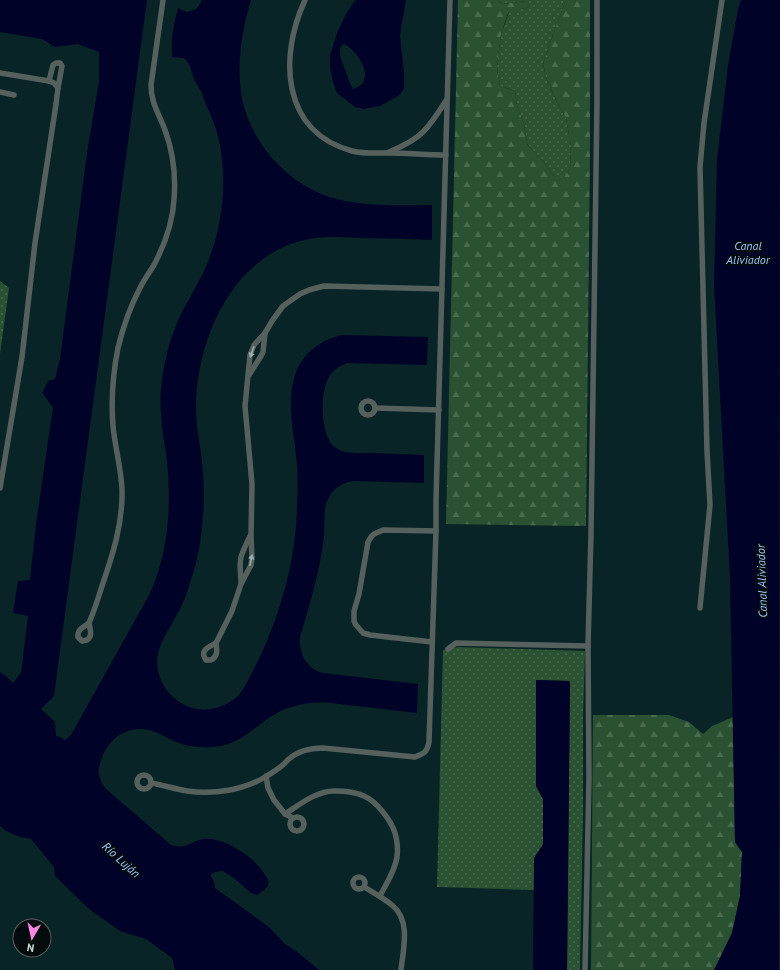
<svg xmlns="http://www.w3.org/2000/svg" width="780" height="970" font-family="'PT Sans',sans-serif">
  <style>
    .grass { fill: url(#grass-dots) }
    .forest { fill: url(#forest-firs) }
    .water { fill: #000327; fill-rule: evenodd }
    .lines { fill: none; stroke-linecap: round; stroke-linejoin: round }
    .minor { stroke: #56615e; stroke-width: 5.5 }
    .oneway { fill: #9dabab }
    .labels { text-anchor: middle; stroke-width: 4; stroke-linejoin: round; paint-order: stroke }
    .water-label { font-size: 12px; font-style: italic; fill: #9cc6fd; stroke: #030b0c }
  </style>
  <defs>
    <pattern id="grass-dots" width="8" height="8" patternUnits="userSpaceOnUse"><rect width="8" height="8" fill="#2a5131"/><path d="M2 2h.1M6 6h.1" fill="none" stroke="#486a4e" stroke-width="1.8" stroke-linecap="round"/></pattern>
    <pattern id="forest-firs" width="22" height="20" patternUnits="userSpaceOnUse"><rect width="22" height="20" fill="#2a5131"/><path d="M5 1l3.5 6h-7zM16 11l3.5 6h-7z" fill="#486a4e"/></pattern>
  </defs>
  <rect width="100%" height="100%" fill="#082426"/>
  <g class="grass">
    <polygon points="497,0 566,0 557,23 543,64 547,80 555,98 566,118 571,146 570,168 564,177 557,181 544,162 527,144 524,124 517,106 515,91 500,86 497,67 501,34 509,12 529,7 525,1 502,4"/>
    <polygon points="0,281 9,288 0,354"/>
    <polygon points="458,647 585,651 583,717 583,810 580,970 567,970 570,681 536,680 536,786 543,799 543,845 534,859 534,890 437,887 443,650"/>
  </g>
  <g class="forest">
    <polygon points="458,0 497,0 502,4 526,1 529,7 508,13 501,34 497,67 500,86 515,91 517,106 524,124 527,144 544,162 557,181 564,177 570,168 571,146 566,118 555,98 547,80 543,64 557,23 566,0 590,0 590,152 586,526 446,524"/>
    <polygon points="593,715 669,715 689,722 703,734 712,726 733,717 735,842 742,852 740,896 732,933 714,970 591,970"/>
  </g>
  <g class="water">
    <path d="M 0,0 L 147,0 L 54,696 L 41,709 L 55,722 L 56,736 L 60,737 L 65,740 L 71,735 L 139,613 C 145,603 151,592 155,581 C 169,543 171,501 167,461 C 166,452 164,443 163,434 C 161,417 159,398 162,380 C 165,357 171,335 181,314 C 187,302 194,291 200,279 C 223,236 230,176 216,129 C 213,120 209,112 206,104 C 204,100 203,96 202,93 C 199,87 195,82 193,77 C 191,70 190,63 184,58 L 172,57 C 171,38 173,27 178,8 L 186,12 C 196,10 197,9 202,0 L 251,0 C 242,30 237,62 241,93 C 249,144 291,189 341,200 C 370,207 403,205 432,205 L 432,240 C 407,239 383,238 359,238 C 342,237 325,236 309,239 C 232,254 195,341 196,412 C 197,433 202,453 203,474 C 205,503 203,534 196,563 C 192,577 188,591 182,605 C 175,620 164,634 159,650 C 151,676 170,704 197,709 C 211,711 227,706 238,696 C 245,688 250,676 255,667 C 280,617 296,561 297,506 C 298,489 298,472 296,455 C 293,427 286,400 296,372 C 304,352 321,340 342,335 L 428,337 L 427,365 L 347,363 C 340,366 334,369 330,375 C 320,390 321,422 328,438 C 330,444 336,448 341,451 C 351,454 362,453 372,453 C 389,454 407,454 424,455 L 424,483 L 355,481 C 343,482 333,488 328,499 C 323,508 325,522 324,532 C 324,538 323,544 322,551 C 317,580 309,608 300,637 C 299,654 306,668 323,673 L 418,684 L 417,713 L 331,703 C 308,701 285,706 266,720 C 251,731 239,742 221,746 C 208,748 195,748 182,744 C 171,741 163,734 152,731 C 131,724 111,736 103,755 C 97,770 97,776 106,789 L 171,845 C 187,850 190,841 204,839 C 224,837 256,858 265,875 C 266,877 268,878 268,880 C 269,881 268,886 268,886 L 263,891 L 257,895 L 251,893 L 235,879 L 223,871 L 215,872 L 211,874 L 211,876 L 214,882 L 215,888 L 269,927 L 285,944 L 296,951 L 319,970 L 175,970 L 172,958 L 146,939 L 120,931 L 89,909 L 55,876 L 54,867 L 31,839 L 20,837 L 6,831 L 0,826 L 0,672 L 7,677 L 13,683 L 21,673 L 28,616 L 13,613 L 18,581 L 30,580 L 36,524 L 53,407 L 42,393 L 48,381 L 55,379 L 60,359 L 87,153 L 99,81 L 99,52 L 78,44 L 55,47 L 42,39 L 0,32 Z"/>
    <path d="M 355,0 L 406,0 L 404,12 L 401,28 L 400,36 L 404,73 L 404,88 L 400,95 L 391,100 L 380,106 L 364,109 L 355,107 L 337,93 L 333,82 L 330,68 L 330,55 L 337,33 L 346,14 ZM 344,44 C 359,51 378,82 353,89 L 350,83 L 340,56 L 340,48 Z"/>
    <polygon points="741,0 780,0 779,970 714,970 732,933 740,896 742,852 735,842 730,577 714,286 717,159 728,66 738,9"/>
    <polygon points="536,680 570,681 567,970 533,970 534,858 543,844 543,799 536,786"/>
  </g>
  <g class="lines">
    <g class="minor">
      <path d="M 305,0 C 279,56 281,132 352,151 C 364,154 376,153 388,153 C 407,153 427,155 446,155"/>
      <polyline points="0,73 49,81 54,83 58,88"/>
      <polyline points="0,92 14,95"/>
      <path d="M 389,152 C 401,147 414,141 423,132 C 433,122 440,110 447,99"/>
      <polyline points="249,375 261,356 263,352 265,333"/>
      <circle cx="368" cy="408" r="7"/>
      <polyline points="375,408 439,410"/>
      <polyline points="0,488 22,357 35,243 56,104 58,88 62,66 60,63 56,63 53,65 49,81"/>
      <path d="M 241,583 C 241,575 239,566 241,557 C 243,550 247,543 250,536"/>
      <polyline points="700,608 710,505 707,451 700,167 704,123 722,0"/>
      <path d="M 89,623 C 94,611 98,599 102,586 C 113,554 123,523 122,489 C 121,468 115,447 113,426 C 111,401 113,373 118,348 C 123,327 130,307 140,288 C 144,280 149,273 154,265 C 165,244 173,222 174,199 C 176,176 173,152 165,130 C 159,114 151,103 151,85 L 163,0"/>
      <path d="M 89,623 C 90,629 93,636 87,640 L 82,641 L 78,637 C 77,630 83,627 89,623 Z"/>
      <polyline points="432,642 370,635 363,633 356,625 354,621 354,611 359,594 368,542 371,537 374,534 383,530 436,531"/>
      <polyline points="216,643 232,611 241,584 251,565 252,558 251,535 252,484 245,406 250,355 254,345 265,333 272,321 283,306 300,294 309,290 324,286 442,289"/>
      <path d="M 216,643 C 217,650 218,657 211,660 L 206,660 C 199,650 209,647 216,643 Z"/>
      <polyline points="448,649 456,643 588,646"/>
      <circle cx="144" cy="782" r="7"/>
      <polyline points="266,776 268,788 274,800 285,814 293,818"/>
      <path d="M 151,783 C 163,785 175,789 187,791 C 214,795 244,790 267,776 C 273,772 280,768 285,763 C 286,762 287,760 289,759 C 298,751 312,748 323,748 L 415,757 C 425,753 427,752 429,742 L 436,531 L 436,500 L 450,0"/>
      <path d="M 285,814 C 299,805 316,791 334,791 C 343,791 356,792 364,796 C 376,801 391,820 395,833 C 397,840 398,850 397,857 C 395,871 386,884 380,896"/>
      <circle cx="297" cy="824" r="7"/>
      <circle cx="359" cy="883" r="6"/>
      <path d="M 364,887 C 374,893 385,899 393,906 C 411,921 403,950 401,970"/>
      <polyline points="585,970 589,778 588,646 591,534 597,101 597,0"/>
    </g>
  </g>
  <defs><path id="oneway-solid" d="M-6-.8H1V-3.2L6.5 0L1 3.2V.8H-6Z"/></defs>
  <g class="oneway">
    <use href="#oneway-solid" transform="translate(252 352) rotate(109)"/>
    <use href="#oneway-solid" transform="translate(251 560) rotate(-78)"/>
  </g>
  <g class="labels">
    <g class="water-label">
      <text x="748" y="250">Canal<tspan x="748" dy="14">Aliviador</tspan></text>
      <text transform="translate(762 581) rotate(-92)" y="4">Canal Aliviador</text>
      <text transform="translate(121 860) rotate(42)" y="4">Río Luján</text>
    </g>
  </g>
  <g transform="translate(32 938) rotate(189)"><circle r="19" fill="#030b0c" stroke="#545f60"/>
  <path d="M0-3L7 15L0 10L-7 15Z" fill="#fd86e2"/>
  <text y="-6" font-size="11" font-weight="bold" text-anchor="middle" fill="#cdddde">N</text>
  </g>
</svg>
